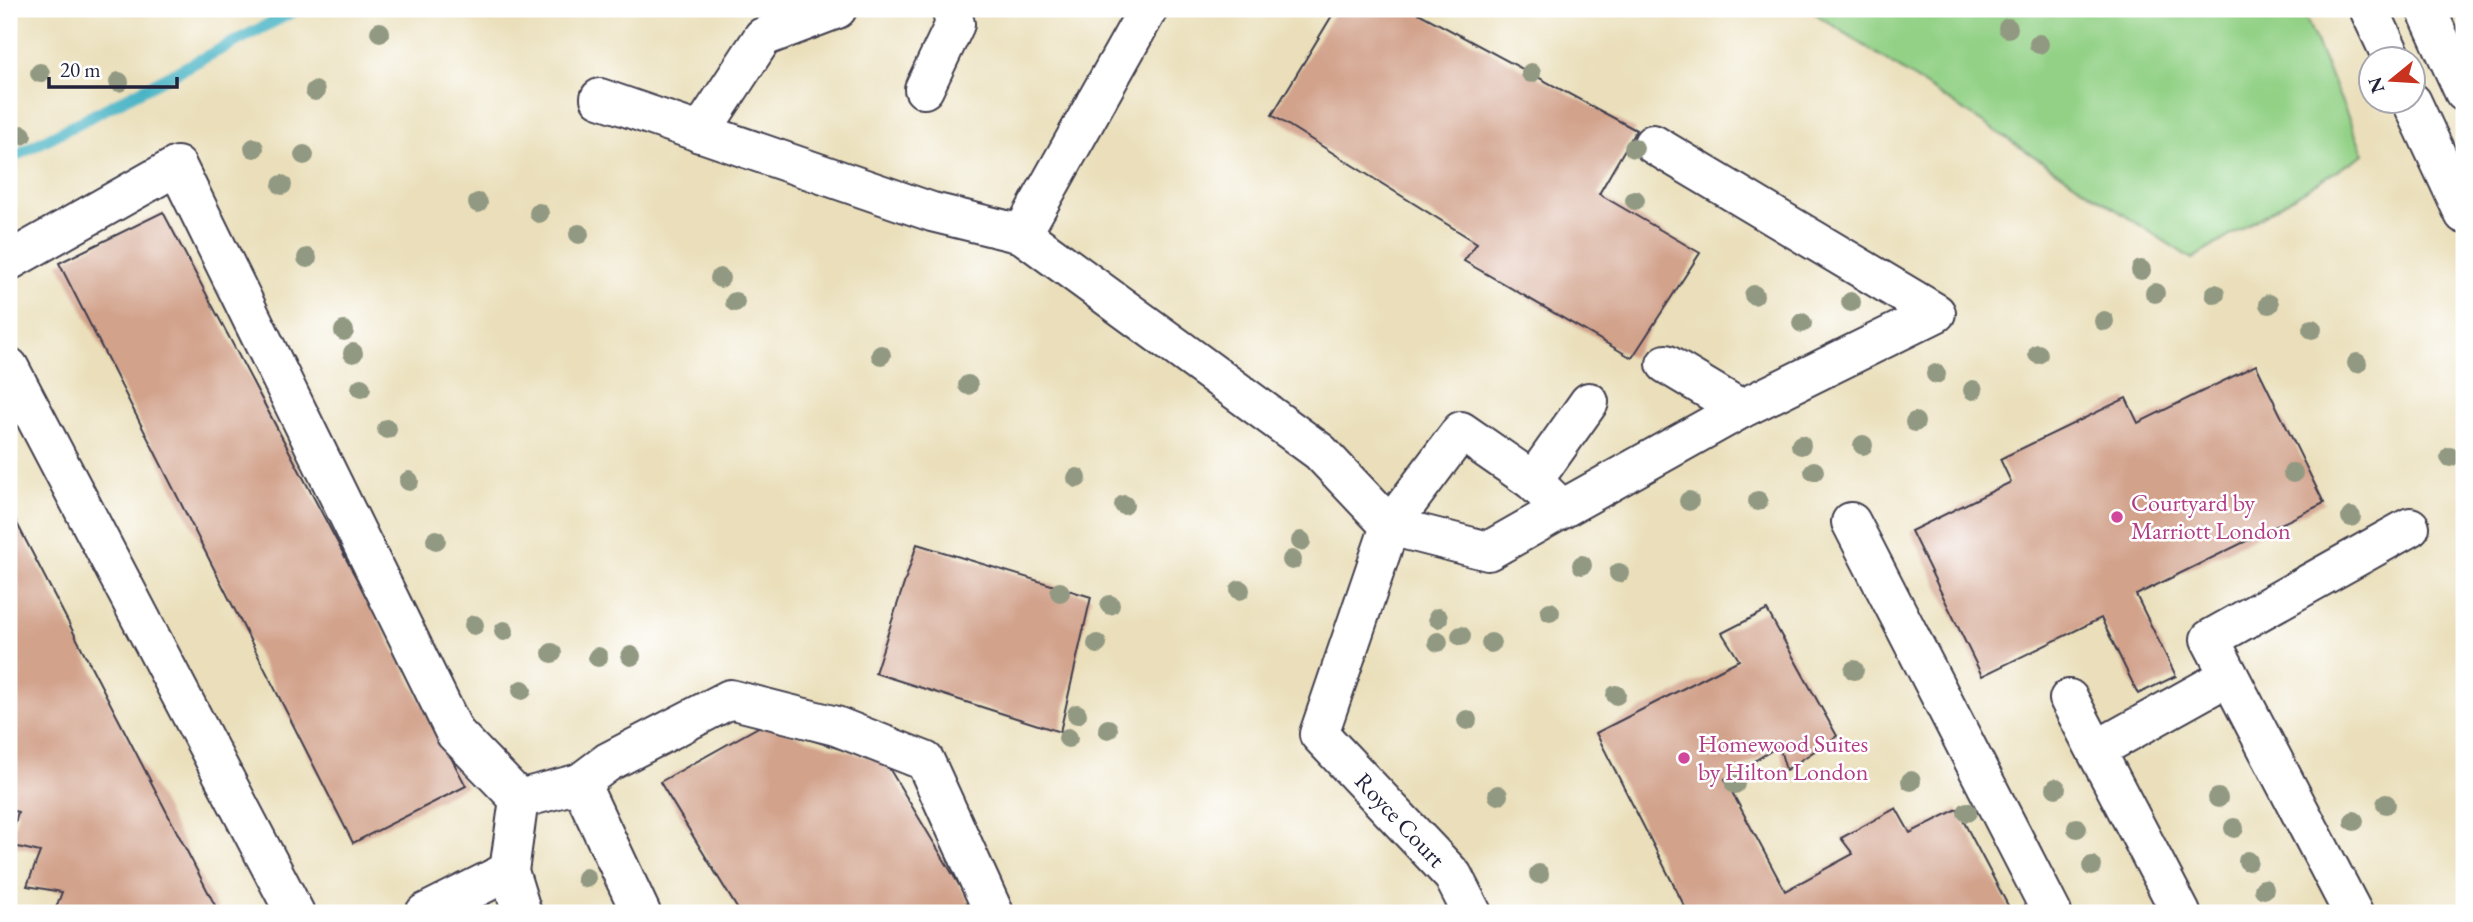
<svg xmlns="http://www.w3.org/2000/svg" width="2473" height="922" font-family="'EB Garamond',serif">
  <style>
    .green { fill: #93d186; stroke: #5a7a60; stroke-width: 2 }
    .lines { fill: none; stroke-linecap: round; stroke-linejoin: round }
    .stream { stroke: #47b3c4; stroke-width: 12 }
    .building { fill: #d2a28b }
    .minor-casing { stroke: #403e4e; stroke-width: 42 }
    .minor { stroke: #fff; stroke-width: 38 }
    .tree { fill: #929982 }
    .hotel-dot { fill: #d1479c; stroke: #fff; stroke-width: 2.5 }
    .labels { text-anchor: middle; stroke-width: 5; stroke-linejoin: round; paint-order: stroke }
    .hotel-label { font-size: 24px; fill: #b23c85; stroke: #fff; text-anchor: start }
    .street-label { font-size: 24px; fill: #22223b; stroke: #fff }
  </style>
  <rect width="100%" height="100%" fill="#fff"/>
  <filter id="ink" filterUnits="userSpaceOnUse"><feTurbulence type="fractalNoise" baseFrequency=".0143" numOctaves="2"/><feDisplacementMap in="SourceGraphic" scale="14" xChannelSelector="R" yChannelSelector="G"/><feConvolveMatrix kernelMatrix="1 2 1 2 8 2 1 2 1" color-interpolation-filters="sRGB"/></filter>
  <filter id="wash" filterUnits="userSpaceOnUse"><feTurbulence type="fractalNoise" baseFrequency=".00686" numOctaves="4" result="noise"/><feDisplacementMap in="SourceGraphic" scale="28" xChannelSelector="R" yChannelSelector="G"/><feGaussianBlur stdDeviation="1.57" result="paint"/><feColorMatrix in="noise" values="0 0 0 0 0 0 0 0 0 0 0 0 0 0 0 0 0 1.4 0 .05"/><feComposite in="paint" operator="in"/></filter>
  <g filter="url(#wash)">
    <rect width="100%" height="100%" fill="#eadfba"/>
    <polygon class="green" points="1808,9 2302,9 2364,154 2192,259"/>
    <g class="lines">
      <polyline class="stream" points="9,159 298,9"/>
    </g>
    <g id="blocks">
      <g class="building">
        <polygon points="1336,9 1411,9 1636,130 1599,194 1700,253 1632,358 1464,261 1477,243 1272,115"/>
        <polygon points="163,212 466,786 353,843 59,263"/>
        <polygon points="2256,365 2324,503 2136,595 2176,676 2138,694 2101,618 1982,676 1911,531 2011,482 2000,459 2126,398 2138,423"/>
        <polygon points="9,508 219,913 54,913 62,892 27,886 40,852 9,845 18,812 9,810"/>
        <polygon points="917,544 1091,597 1060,732 875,673"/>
        <polygon points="1767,610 1837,736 1786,770 1779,746 1725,779 1785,891 1853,854 1841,838 1896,808 1910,833 1957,809 2012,913 1688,913 1596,733 1739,660 1722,633"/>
        <polygon points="762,725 886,763 976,913 740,913 660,782"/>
      </g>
    </g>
  </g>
  <g filter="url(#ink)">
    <use href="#blocks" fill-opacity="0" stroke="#403e4e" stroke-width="2"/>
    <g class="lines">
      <g class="minor-casing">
        <g id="minor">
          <polyline points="2369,9 2393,60"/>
          <polyline points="2426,9 2464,92"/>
          <polyline points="924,89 955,24 951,9"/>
          <polyline points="600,98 932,212 1022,234 1320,452 1390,526 1488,551 1562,509 1533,481 1461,431 1390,526 1319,734 1453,876 1472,913"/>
          <polyline points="2412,102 2464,214"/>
          <polyline points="700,133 763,37 837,9"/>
          <polyline points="1022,234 1148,9"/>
          <polyline points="9,261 177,166 455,733 519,799"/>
          <polyline points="1666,364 1741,409"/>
          <polyline points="9,367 295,913"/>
          <polyline points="1533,481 1589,402"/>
          <polyline points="1562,509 1741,409 1936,313 1653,144"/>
          <polyline points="1851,522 2052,913"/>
          <polyline points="2069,699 2181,913"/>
          <polyline points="2096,750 2229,676"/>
          <polyline points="425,913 509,871"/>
          <polyline points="522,913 509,871 519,799 580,783"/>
          <polyline points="641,913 580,783 608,762 730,699 836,726 925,761 994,913"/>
          <polyline points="2353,913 2210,639 2410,527"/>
        </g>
      </g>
      <use href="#minor" class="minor"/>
    </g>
    <g class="tree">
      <circle cx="2008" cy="28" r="10"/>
      <circle cx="380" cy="32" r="10"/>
      <circle cx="2039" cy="44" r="10"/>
      <circle cx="40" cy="73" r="10"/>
      <circle cx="1531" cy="73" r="10"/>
      <circle cx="119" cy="82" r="10"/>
      <circle cx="315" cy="91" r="10"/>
      <circle cx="22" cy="135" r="10"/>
      <circle cx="254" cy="148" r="10"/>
      <circle cx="1634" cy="148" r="10"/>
      <circle cx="304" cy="155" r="10"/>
      <circle cx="282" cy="185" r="10"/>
      <circle cx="1635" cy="200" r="10"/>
      <circle cx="478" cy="203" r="10"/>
      <circle cx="539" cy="213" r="10"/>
      <circle cx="579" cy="234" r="10"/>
      <circle cx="307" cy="258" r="10"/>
      <circle cx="2141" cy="270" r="10"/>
      <circle cx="720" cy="278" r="10"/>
      <circle cx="2155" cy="293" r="10"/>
      <circle cx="2215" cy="294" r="10"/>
      <circle cx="1754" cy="295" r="10"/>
      <circle cx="735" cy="302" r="10"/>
      <circle cx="1851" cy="302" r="10"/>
      <circle cx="2269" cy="304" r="10"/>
      <circle cx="2104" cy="321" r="10"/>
      <circle cx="1802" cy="323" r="10"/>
      <circle cx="2312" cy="329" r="10"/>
      <circle cx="344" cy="331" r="10"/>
      <circle cx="353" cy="353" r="10"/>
      <circle cx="2038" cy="354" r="10"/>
      <circle cx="881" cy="355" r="10"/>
      <circle cx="2357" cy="363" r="10"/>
      <circle cx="1936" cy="374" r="10"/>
      <circle cx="968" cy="385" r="10"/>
      <circle cx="361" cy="388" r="10"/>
      <circle cx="1973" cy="390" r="10"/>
      <circle cx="1915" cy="422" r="10"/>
      <circle cx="387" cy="429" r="10"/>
      <circle cx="1801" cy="445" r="10"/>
      <circle cx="1863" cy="445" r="10"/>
      <circle cx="2450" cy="457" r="10"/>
      <circle cx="1814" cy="471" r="10"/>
      <circle cx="2293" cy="473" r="10"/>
      <circle cx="1077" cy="478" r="10"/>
      <circle cx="409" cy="481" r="10"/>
      <circle cx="1689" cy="501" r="10"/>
      <circle cx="1758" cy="501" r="10"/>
      <circle cx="1124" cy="505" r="10"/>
      <circle cx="2351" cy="517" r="10"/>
      <circle cx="436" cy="540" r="10"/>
      <circle cx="1301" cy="541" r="10"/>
      <circle cx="1292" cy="560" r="10"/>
      <circle cx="1582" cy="565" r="10"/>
      <circle cx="1619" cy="573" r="10"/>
      <circle cx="1240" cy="590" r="10"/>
      <circle cx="1060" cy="592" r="10"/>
      <circle cx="1110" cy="605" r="10"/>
      <circle cx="1550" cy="612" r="10"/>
      <circle cx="1438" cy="618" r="10"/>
      <circle cx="474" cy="625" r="10"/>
      <circle cx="504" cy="631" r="10"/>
      <circle cx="1461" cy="636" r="10"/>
      <circle cx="1438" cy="642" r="10"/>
      <circle cx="1491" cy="643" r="10"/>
      <circle cx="1097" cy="644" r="10"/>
      <circle cx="552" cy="653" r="10"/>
      <circle cx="631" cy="656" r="10"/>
      <circle cx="598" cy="657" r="10"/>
      <circle cx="1854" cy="670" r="10"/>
      <circle cx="522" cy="690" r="10"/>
      <circle cx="1616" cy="695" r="10"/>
      <circle cx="1077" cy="714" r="10"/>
      <circle cx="1467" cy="720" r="10"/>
      <circle cx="1108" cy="729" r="10"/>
      <circle cx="1068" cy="738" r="10"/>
      <circle cx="1911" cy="781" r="10"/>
      <circle cx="1735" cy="784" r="10"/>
      <circle cx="2056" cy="788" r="10"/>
      <circle cx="1498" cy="795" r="10"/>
      <circle cx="2218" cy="798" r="10"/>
      <circle cx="2386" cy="804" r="10"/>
      <circle cx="1967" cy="812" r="10"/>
      <circle cx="2354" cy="821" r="10"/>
      <circle cx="2077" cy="828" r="10"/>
      <circle cx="2234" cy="828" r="10"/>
      <circle cx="2248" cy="861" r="10"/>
      <circle cx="2092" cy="866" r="10"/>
      <circle cx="1539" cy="874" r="10"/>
      <circle cx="586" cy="878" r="10"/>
      <circle cx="2264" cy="889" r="10"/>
    </g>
  </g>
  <g class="hotel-dot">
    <circle cx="2117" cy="517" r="7"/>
    <circle cx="1684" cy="758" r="7"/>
  </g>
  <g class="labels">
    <g class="hotel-label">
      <text x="2131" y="511">Courtyard by<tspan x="2131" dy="28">Marriott London</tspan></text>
      <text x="1698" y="752">Homewood Suites<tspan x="1698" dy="28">by Hilton London</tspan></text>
    </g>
    <g class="street-label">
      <text transform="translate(1400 820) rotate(47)" y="8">Royce Court</text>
    </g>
  </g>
  <rect width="2473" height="922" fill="none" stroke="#fff" stroke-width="35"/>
  <g transform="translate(2392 80) rotate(252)"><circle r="33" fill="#ffffff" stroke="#a7a7b1" stroke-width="2"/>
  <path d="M0-5L12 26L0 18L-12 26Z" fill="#c8321e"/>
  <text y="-10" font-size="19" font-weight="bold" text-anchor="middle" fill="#22223b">N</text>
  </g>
  <path d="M49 77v10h128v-10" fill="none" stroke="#22223b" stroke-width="3.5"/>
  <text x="60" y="77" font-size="21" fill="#22223b" stroke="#ffffff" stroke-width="5" paint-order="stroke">20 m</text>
</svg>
